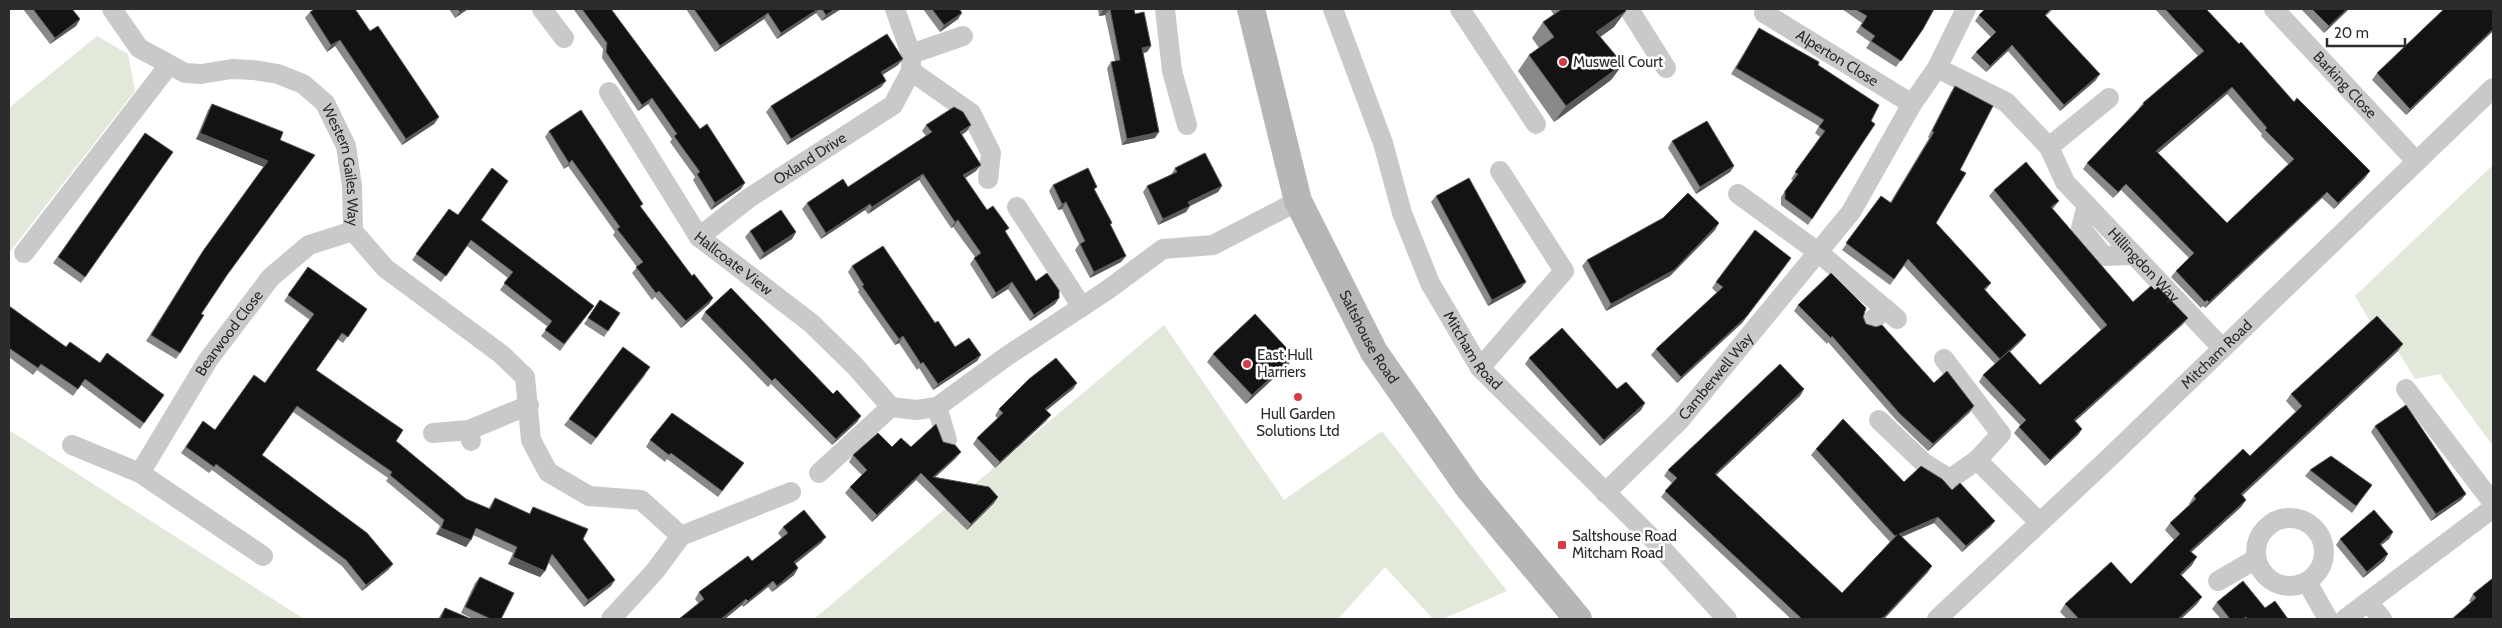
<svg xmlns="http://www.w3.org/2000/svg" width="2502" height="628" font-family="Cabin,sans-serif">
  <style>
    .green { fill: #e2e9db }
    .lines { fill: none; stroke-linecap: round; stroke-linejoin: round }
    .minor { stroke: #c9c9c9; stroke-width: 20 }
    .secondary { stroke: #b6b6b6; stroke-width: 28 }
    .wall { fill: #898989; fill-rule: evenodd }
    .shaded-wall { fill: #5a5a5a }
    .building { fill: #131313; stroke: #5a5a5a; fill-rule: evenodd }
    .poi-dot { fill: #d63c47; stroke: #fff; stroke-width: 2 }
    .labels { text-anchor: middle; stroke-width: 5; stroke-linejoin: round; paint-order: stroke }
    .street-label { font-size: 15px; fill: #2c2c2c; stroke: #fff }
    .poi-label { font-size: 15px; fill: #2c2c2c; stroke: #fff; text-anchor: start }
  </style>
  <rect width="100%" height="100%" fill="#fff"/>
  <g class="green">
    <polygon points="97,36 128,54 135,91 9,253 9,108"/>
    <polygon points="2493,165 2493,446 2440,374 2415,379 2398,351 2371,323 2355,296"/>
    <polygon points="1164,325 1284,500 1382,431 1507,591 1443,619 1433,619 1385,567 1338,619 814,619"/>
    <polygon points="9,430 304,619 9,619"/>
  </g>
  <g class="lines">
    <g class="minor">
      <path id="s1" d="M 112,9 L 139,48 L 185,73 L 201,74 L 232,69 L 254,70 L 278,74 L 303,84 L 325,103 L 346,146 L 352,186 L 353,231 L 385,268 L 501,354 L 525,377 L 531,440 L 548,472 L 589,496 L 641,500 L 681,536"/>
      <polyline points="542,9 564,38"/>
      <polyline points="1165,9 1172,71 1187,125"/>
      <path id="s2" d="M 1333,9 L 1383,143 L 1402,213 L 1430,283 L 1480,368 L 1654,540 L 1727,619"/>
      <polyline points="1460,9 1536,124"/>
      <polyline points="1629,9 1666,68"/>
      <path id="s3" d="M 2274,9 L 2416,161"/>
      <path id="s4" d="M 1764,13 L 1912,104"/>
      <polyline points="911,54 963,36"/>
      <path id="s5" d="M 1937,68 L 2006,102 L 2049,147 L 2065,182 L 2222,348"/>
      <polyline points="911,71 971,113 991,153 988,179"/>
      <path id="s6" d="M 609,92 L 699,237 L 811,323 L 855,366 L 891,407 L 916,410 L 937,407 L 1007,356 L 1106,291 L 1163,249 L 1213,245 L 1298,201"/>
      <polyline points="2049,147 2109,98"/>
      <polyline points="1738,194 1818,252 1897,319"/>
      <polyline points="2087,205 2081,228 2104,256 2134,255"/>
      <polyline points="1017,207 1082,307"/>
      <path id="s7" d="M 699,237 L 749,198 L 893,105 L 911,71 L 911,54 L 895,9"/>
      <polyline points="24,253 169,65"/>
      <polyline points="1870,322 1886,309"/>
      <polyline points="1944,359 2001,434 1977,460 2039,522"/>
      <polyline points="1480,368 1564,271 1500,171"/>
      <polyline points="2406,389 2493,503"/>
      <polyline points="937,407 947,440"/>
      <polyline points="1879,420 1924,463 1950,479 1977,460"/>
      <polyline points="469,430 529,405"/>
      <polyline points="433,433 469,430 471,441"/>
      <polyline points="72,445 140,473 263,556"/>
      <path id="s8" d="M 140,473 L 208,360 L 271,277 L 309,245 L 353,231"/>
      <polyline points="819,473 891,407"/>
      <path id="s9" d="M 1605,493 L 1680,420 L 1851,212 L 1912,104 L 1937,68 L 1966,9"/>
      <circle cx="2290" cy="552" r="34"/>
      <polyline points="2218,581 2256,559"/>
      <polyline points="2307,582 2328,619"/>
      <polyline points="2369,603 2382,619"/>
      <polyline points="611,619 655,571 681,536 791,492"/>
      <path id="s10" d="M 1937,619 L 2111,456 L 2493,88"/>
      <polyline points="2345,619 2493,508"/>
    </g>
    <path class="secondary" id="s11" d="M 1251,9 L 1298,201 L 1374,352 L 1469,488 L 1578,619"/>
  </g>
  <g class="wall">
    <polygon points="23,9 72,9 80,19 76,26 50,44"/>
    <polygon points="449,9 468,9 455,18"/>
    <polygon points="575,9 611,9 741,189 711,210 693,180 695,177 670,142 672,139 648,104 638,111 602,58 603,49 574,10"/>
    <polygon points="686,9 841,9 822,21 816,13 777,39 764,19 715,52"/>
    <polygon points="923,9 963,9 960,11 958,19 940,32"/>
    <polygon points="1098,9 1134,9 1135,14 1151,46 1147,52 1143,53 1155,138 1122,145 1107,68 1111,62 1115,61 1105,15 1099,16"/>
    <polygon points="1550,9 1625,9 1614,27 1600,37 1623,64 1611,80 1554,122 1518,71 1529,55 1539,48 1532,38 1543,22 1554,15"/>
    <polygon points="1842,9 1934,9 1923,29 1896,67 1866,48 1870,42 1856,32 1862,23"/>
    <polygon points="1985,9 2053,9 2046,16 2096,80 2060,111 2008,51 1986,72 1971,58 1976,52 1991,37 1975,21 1979,15"/>
    <path d="M 2155,9 L 2206,9 L 2365,178 L 2334,209 L 2322,198 L 2205,308 L 2203,306 L 2201,308 L 2171,277 L 2176,271 L 2189,258 L 2121,190 L 2113,198 L 2083,169 L 2087,163 L 2139,110 L 2138,109 L 2143,103 L 2198,56 ZM 2227,94 L 2262,134 L 2261,136 L 2289,165 L 2227,223 L 2158,153 Z"/>
    <polygon points="2301,9 2349,9 2324,33"/>
    <polygon points="2493,9 2493,31 2406,115 2372,80 2377,73"/>
    <polygon points="310,12 439,117 434,124 402,145 335,46 327,52 305,18"/>
    <polygon points="1759,28 1818,65 1871,121 1875,124 1808,225 1781,205 1781,197 1793,180 1791,179 1820,137 1815,133 1819,126 1731,74"/>
    <polygon points="898,65 882,75 886,81 881,87 787,145 766,112 771,106"/>
    <polygon points="1955,86 1960,170 1936,223 1991,283 1985,291 2026,335 2021,341 2010,352 2040,385 2101,330 1989,196 1994,190 2054,207 2052,208 2133,302 2183,324 2075,421 2082,429 2078,435 2045,466 2014,433 2020,425 1979,382 1983,375 1995,364 1904,266 1890,285 1842,250 1881,196 1890,203 1929,138 1928,137 1951,92"/>
    <polygon points="212,104 283,132 225,278 201,314 180,353 176,359 146,341 199,257 264,167 196,139 208,110"/>
    <polygon points="926,125 967,131 962,135 976,171 965,178 987,210 1006,233 1036,281 1059,298 1055,304 1030,321 1008,289 992,299 970,264 975,257 953,227 951,228 919,180 868,214 865,210 821,239 802,209 807,203 848,187 926,136 922,131"/>
    <polygon points="549,131 641,208 692,276 713,298 709,304 681,328 655,297 652,300 632,273 637,267 613,235 615,232 568,166 564,169 545,137"/>
    <polygon points="145,133 173,152 81,283 53,263"/>
    <polygon points="1672,141 1734,166 1730,172 1696,194 1668,148"/>
    <polygon points="1175,168 1222,186 1218,192 1190,206 1186,212 1158,225 1143,192 1147,186 1171,175"/>
    <polygon points="1053,185 1095,190 1112,223 1110,225 1126,256 1121,262 1090,278 1075,250 1079,244 1062,209 1058,210 1049,191"/>
    <polygon points="1436,196 1521,288 1488,306 1431,202"/>
    <polygon points="449,209 458,215 481,220 594,306 560,351 541,336 548,327 500,290 508,278 467,246 441,282 412,260"/>
    <polygon points="1719,223 1715,230 1670,276 1606,311 1582,266 1587,260"/>
    <polygon points="750,231 796,232 792,239 760,260 745,237"/>
    <polygon points="1791,258 1742,323 1677,383 1651,355 1656,349 1717,293 1712,288 1716,282"/>
    <polygon points="852,266 935,323 955,347 981,355 977,361 933,390 919,368 917,370 899,343 895,345 858,292 859,290 848,272"/>
    <polygon points="308,267 367,309 343,343 337,339 316,370 396,441 466,499 488,509 495,498 529,514 533,507 583,539 611,586 584,607 548,562 545,571 540,577 508,564 513,553 473,535 466,547 436,534 440,526 386,481 388,478 293,412 262,455 393,564 388,570 362,591 342,566 212,470 209,473 181,453 203,421 215,430 265,383 310,320 284,301"/>
    <polygon points="600,300 620,313 604,337 584,324"/>
    <polygon points="1798,305 1863,317 1866,324 1934,383 1970,412 1928,451 1896,420 1828,342 1827,344 1794,311"/>
    <polygon points="9,306 66,347 164,395 140,429 81,385 73,396 37,370 33,375 9,357"/>
    <polygon points="705,312 833,394 861,416 857,422 832,445 771,384 768,387 701,319"/>
    <polygon points="2398,351 2243,495 2246,500 2241,507 2191,552 2192,565 2181,575 2197,604 2181,619 2067,619 2060,612 2065,604 2131,584 2174,540 2165,530 2170,523 2190,505 2189,504 2194,496 2250,456 2296,412 2286,401 2291,394"/>
    <polygon points="1213,354 1294,356 1288,365 1246,404 1207,362"/>
    <polygon points="1529,358 1617,389 1645,403 1641,410 1600,446 1525,364"/>
    <polygon points="646,374 591,445 564,425 569,419"/>
    <polygon points="1077,383 1073,389 1046,410 1046,421 995,468 973,444 977,438 998,418 995,416 999,409"/>
    <polygon points="1804,389 1800,396 1716,475 1842,593 1890,542 1811,455 1816,449 1904,482 1952,490 1995,521 1990,527 1962,552 1934,523 1902,537 1928,572 1884,619 1791,619 1661,497 1672,483 1664,476 1668,470"/>
    <polygon points="2375,426 2466,494 2461,500 2431,521 2371,432"/>
    <polygon points="650,440 739,469 718,497 667,459 665,462 646,447"/>
    <polygon points="943,442 956,458 935,477 998,497 994,503 967,530 916,480 872,522 845,493 850,487 862,475 849,462 853,455 892,447 911,447"/>
    <polygon points="2310,470 2372,485 2352,513 2305,476"/>
    <polygon points="783,527 826,537 821,543 795,564 798,568 794,575 772,592 768,587 743,607 742,605 699,604 695,599 699,592 752,561 782,538 778,533"/>
    <polygon points="2393,532 2389,539 2381,545 2384,561 2363,578 2336,545 2340,539"/>
    <polygon points="480,577 501,619 473,619 461,613 475,583"/>
    <polygon points="2473,594 2493,619 2469,601"/>
    <polygon points="2217,602 2265,608 2288,619 2221,619 2212,609"/>
    <polygon points="445,608 471,619 438,619 441,614"/>
  </g>
  <g class="shaded-wall">
    <polygon points="463,9 468,9 455,18 460,12"/>
    <polygon points="818,9 819,9 816,13 777,39 781,33"/>
    <polygon points="835,9 841,9 822,21 826,15"/>
    <polygon points="1110,9 1105,15 1099,16 1103,10"/>
    <polygon points="2347,9 2349,9 2324,33 2329,26"/>
    <polygon points="1626,11 1614,27 1585,48 1596,32"/>
    <polygon points="768,13 764,19 715,52 720,46"/>
    <polygon points="962,13 958,19 940,32 944,25"/>
    <polygon points="80,19 76,26 50,44 55,38"/>
    <polygon points="2493,29 2493,31 2406,115 2410,109"/>
    <polygon points="340,40 335,46 327,52 331,45"/>
    <polygon points="2012,45 2008,51 1986,72 1990,66"/>
    <polygon points="1151,46 1147,52 1138,54 1142,48"/>
    <polygon points="903,59 898,65 876,79 881,72"/>
    <polygon points="1623,64 1611,80 1554,122 1566,106"/>
    <polygon points="2100,74 2096,80 2060,111 2064,105"/>
    <polygon points="886,81 881,87 787,145 791,139"/>
    <polygon points="2232,87 2227,94 2152,158 2156,151"/>
    <polygon points="652,98 648,104 638,111 642,105"/>
    <polygon points="439,117 434,124 402,145 406,139"/>
    <polygon points="971,125 967,131 956,138 960,132"/>
    <polygon points="1159,132 1155,138 1122,145 1127,139"/>
    <polygon points="200,133 268,161 264,167 196,139"/>
    <polygon points="572,160 568,166 564,169 569,163"/>
    <polygon points="981,165 976,171 959,182 963,175"/>
    <polygon points="1734,166 1730,172 1696,194 1700,187"/>
    <polygon points="2370,171 2365,178 2334,209 2338,203"/>
    <polygon points="923,174 919,180 868,214 872,207"/>
    <polygon points="745,183 741,189 711,210 715,203"/>
    <polygon points="2126,184 2121,190 2113,198 2118,192"/>
    <polygon points="1222,186 1218,192 1184,209 1188,202"/>
    <polygon points="2327,192 2322,198 2205,308 2209,302"/>
    <polygon points="2059,201 2054,207 2047,213 2051,207"/>
    <polygon points="1066,202 1062,209 1058,210 1062,204"/>
    <polygon points="870,204 865,210 821,239 826,233"/>
    <polygon points="1190,206 1186,212 1158,225 1163,219"/>
    <polygon points="958,220 953,227 951,228 955,222"/>
    <polygon points="1719,223 1715,230 1670,276 1606,311 1611,304"/>
    <polygon points="796,232 792,239 760,260 764,253"/>
    <polygon points="1126,256 1121,262 1090,278 1094,272"/>
    <polygon points="1787,264 1742,323 1677,383 1681,377"/>
    <polygon points="1012,282 1008,289 992,299 996,293"/>
    <polygon points="1526,282 1521,288 1488,306 1492,300"/>
    <polygon points="713,298 709,304 681,328 686,321"/>
    <polygon points="1059,298 1055,304 1030,321 1034,315"/>
    <polygon points="2188,318 2183,324 2070,426 2074,420"/>
    <polygon points="2026,335 2021,341 1996,365 2000,359"/>
    <polygon points="903,336 899,343 895,345 899,339"/>
    <polygon points="2403,344 2398,351 2236,501 2241,494"/>
    <polygon points="981,355 977,361 933,390 938,384"/>
    <polygon points="1294,356 1288,365 1246,404 1252,395"/>
    <polygon points="1077,383 1073,389 1041,415 1045,409"/>
    <polygon points="1804,389 1800,396 1711,480 1715,474"/>
    <polygon points="1645,403 1641,410 1600,446 1604,440"/>
    <polygon points="1974,406 1970,412 1928,451 1933,444"/>
    <polygon points="1051,415 1046,421 995,468 1000,462"/>
    <polygon points="861,416 857,422 832,445 836,439"/>
    <polygon points="2082,429 2078,435 2045,466 2050,460"/>
    <polygon points="961,452 956,458 929,483 933,477"/>
    <polygon points="921,473 916,480 872,522 877,515"/>
    <polygon points="2466,494 2461,500 2431,521 2436,514"/>
    <polygon points="998,497 994,503 967,530 971,524"/>
    <polygon points="2246,500 2241,507 2185,558 2190,551"/>
    <polygon points="1938,517 1934,523 1894,540 1899,534"/>
    <polygon points="1995,521 1990,527 1962,552 1966,546"/>
    <polygon points="441,528 471,540 466,547 436,534"/>
    <polygon points="2393,532 2389,539 2375,550 2380,544"/>
    <polygon points="826,537 821,543 789,569 794,562"/>
    <polygon points="2388,554 2384,561 2363,578 2367,572"/>
    <polygon points="513,557 545,571 540,577 508,564"/>
    <polygon points="2197,557 2192,565 2175,582 2180,574"/>
    <polygon points="393,564 388,570 362,591 366,585"/>
    <polygon points="1932,566 1928,572 1884,619 1880,619"/>
    <polygon points="798,568 794,575 772,592 777,586"/>
    <polygon points="615,580 611,586 584,607 588,600"/>
    <polygon points="773,581 768,587 743,607 748,601"/>
    <polygon points="2202,597 2197,604 2181,619 2178,619"/>
    <polygon points="746,599 742,605 725,619 721,619"/>
  </g>
  <g class="building">
    <polygon points="33,9 72,9 80,19 55,38"/>
    <polygon points="315,9 355,9 370,31 378,26 439,117 406,139 340,40 331,45 310,12"/>
    <polygon points="458,9 463,9 460,12"/>
    <polygon points="582,9 611,9 700,129 707,124 745,183 715,203 697,174 700,172 674,136 677,134 652,98 642,105 606,52 607,43"/>
    <polygon points="694,9 818,9 781,33 768,13 720,46"/>
    <polygon points="822,9 835,9 826,15"/>
    <polygon points="932,9 959,9 962,13 944,25"/>
    <polygon points="1103,9 1134,9 1135,14 1144,12 1151,46 1142,48 1159,132 1127,139 1111,62 1120,60 1110,9 1103,10"/>
    <polygon points="1562,9 1625,9 1626,11 1596,32 1623,64 1566,106 1529,55 1554,37 1543,22"/>
    <polygon points="1855,9 1934,9 1923,29 1901,61 1871,41 1875,36 1861,26 1867,16"/>
    <polygon points="1985,9 2051,9 2045,15 2100,74 2064,105 2012,45 1990,66 1976,52 1996,32 1979,15"/>
    <path d="M 2165,9 L 2206,9 L 2239,44 L 2241,42 L 2294,102 L 2297,98 L 2370,171 L 2338,203 L 2327,192 L 2209,302 L 2207,300 L 2205,302 L 2176,271 L 2194,253 L 2126,184 L 2118,192 L 2087,163 L 2144,104 L 2143,103 L 2204,51 ZM 2232,87 L 2267,128 L 2265,130 L 2294,159 L 2227,223 L 2156,151 Z"/>
    <polygon points="2312,9 2347,9 2329,26"/>
    <polygon points="2444,9 2493,9 2493,29 2410,109 2377,73"/>
    <polygon points="1759,28 1819,62 1818,65 1879,105 1871,121 1875,124 1812,219 1785,199 1785,191 1798,174 1795,172 1825,131 1819,127 1824,120 1736,68"/>
    <polygon points="887,34 903,59 881,72 886,81 791,139 771,106"/>
    <polygon points="1955,86 1993,106 1960,170 1966,173 1936,223 1991,283 1984,289 2026,335 2000,359 1908,259 1894,279 1846,243 1881,196 1891,203 1934,132 1932,131"/>
    <polygon points="212,104 283,132 280,140 315,155 227,275 201,314 204,315 180,353 151,335 203,251 268,161 200,133"/>
    <polygon points="954,107 963,112 971,125 960,132 981,165 963,175 987,210 993,206 1009,228 1005,231 1036,281 1047,273 1059,290 1059,298 1034,315 1012,282 996,293 974,258 981,253 958,220 955,222 923,174 872,207 870,204 826,233 807,203 843,179 848,187 932,132 926,125"/>
    <polygon points="581,110 643,204 640,206 692,276 694,274 713,298 686,321 659,291 656,293 636,267 643,262 617,229 620,227 572,160 569,163 549,131"/>
    <polygon points="1707,121 1734,166 1700,187 1672,141"/>
    <polygon points="145,133 173,152 85,277 58,257"/>
    <polygon points="1205,153 1222,186 1188,202 1190,206 1163,219 1147,186 1177,172 1175,168"/>
    <polygon points="2026,162 2059,201 2051,207 2133,302 2151,286 2155,290 2158,287 2188,318 2074,420 2082,429 2050,460 2019,427 2026,420 1983,375 2009,351 2040,385 2107,325 1994,190"/>
    <polygon points="492,168 508,181 481,220 594,306 564,344 545,330 552,321 504,283 513,272 471,240 446,276 416,254 449,209 458,215"/>
    <polygon points="1088,168 1097,187 1094,189 1112,223 1110,224 1126,256 1094,272 1080,244 1085,241 1066,202 1062,204 1053,185"/>
    <polygon points="1469,178 1526,282 1492,300 1436,196"/>
    <polygon points="1688,193 1719,223 1674,270 1611,304 1587,260 1663,218"/>
    <polygon points="781,210 796,232 764,253 750,231"/>
    <polygon points="1755,230 1791,258 1746,317 1681,377 1656,349 1723,287 1716,282"/>
    <polygon points="883,246 935,323 938,321 955,347 969,338 981,355 938,384 923,362 921,364 903,336 899,339 884,318 862,286 864,285 852,266"/>
    <polygon points="308,267 367,309 348,337 342,333 316,370 403,430 396,441 466,499 490,509 495,498 530,514 533,507 588,529 583,539 615,580 588,600 552,554 545,571 513,557 517,547 476,528 471,540 441,528 444,520 390,475 392,472 297,406 262,455 367,533 393,564 366,585 346,560 216,464 214,467 186,447 203,421 215,430 254,375 265,383 314,314 288,295"/>
    <polygon points="1831,273 1866,308 1863,317 1866,324 1876,327 1882,325 1934,383 1947,371 1974,406 1933,444 1900,414 1832,336 1831,338 1798,305"/>
    <polygon points="731,288 833,394 837,390 861,416 836,439 775,378 772,381 705,312"/>
    <polygon points="600,300 620,313 608,331 588,318"/>
    <polygon points="9,306 66,347 70,342 100,363 107,353 164,395 144,423 85,379 78,389 41,364 38,368 9,348"/>
    <polygon points="1255,314 1294,356 1252,395 1213,354"/>
    <polygon points="2377,316 2403,344 2241,494 2246,500 2190,551 2197,557 2180,574 2202,597 2178,619 2079,619 2065,604 2111,562 2131,584 2180,534 2170,523 2196,499 2194,496 2243,449 2250,456 2302,406 2291,394"/>
    <polygon points="1562,328 1617,389 1626,382 1645,403 1604,440 1529,358"/>
    <polygon points="623,347 650,367 596,438 569,419"/>
    <polygon points="1056,358 1077,383 1045,409 1051,415 1000,462 977,438 1003,413 999,409 1029,379"/>
    <polygon points="1780,364 1804,389 1715,474 1842,593 1897,535 1895,536 1816,449 1843,419 1904,482 1921,466 1942,479 1952,490 1960,483 1995,521 1966,546 1938,517 1899,534 1932,566 1885,616 1880,619 1802,619 1665,491 1677,478 1668,470"/>
    <polygon points="2406,405 2466,494 2436,514 2375,426"/>
    <polygon points="672,413 744,463 722,491 671,453 669,455 650,440"/>
    <polygon points="936,424 943,442 955,445 961,452 933,477 989,487 998,497 971,524 921,473 877,515 850,487 867,470 853,455 878,433 892,447 901,438 911,447"/>
    <polygon points="2331,456 2372,485 2356,506 2310,470"/>
    <polygon points="804,510 826,537 794,562 798,568 777,586 773,581 748,601 746,599 721,619 679,619 704,599 699,592 748,556 752,561 788,533 783,527"/>
    <polygon points="2374,510 2393,532 2380,544 2388,554 2367,572 2340,539"/>
    <polygon points="480,577 514,593 501,619 491,619 465,607"/>
    <polygon points="2493,578 2493,619 2452,619 2476,598 2473,594"/>
    <polygon points="2243,581 2265,608 2275,601 2288,619 2247,619 2246,617 2243,619 2230,619 2217,602"/>
    <polygon points="445,608 471,619 440,619"/>
  </g>
  <g class="poi-dot">
    <circle cx="1563" cy="62" r="5"/>
    <circle cx="1247" cy="364" r="5"/>
    <circle cx="1298" cy="397" r="5"/>
    <rect x="1557" y="540" width="10" height="10" rx="2.5"/>
  </g>
  <g class="labels">
    <g class="street-label">
      <text dy="5" stroke="none"><textPath href="#s4" startOffset="86">Alperton Close</textPath></text>
      <text dy="5" stroke="none"><textPath href="#s3" startOffset="104">Barking Close</textPath></text>
      <text dy="5" stroke="none"><textPath href="#s7" startOffset="136">Oxland Drive</textPath></text>
      <text dy="5" stroke="none"><textPath href="#s1" startOffset="315">Western Gailes Way</textPath></text>
      <text dy="5" stroke="none"><textPath href="#s6" startOffset="214">Hallcoate View</textPath></text>
      <text dy="5" stroke="none"><textPath href="#s5" startOffset="292">Hillingdon Way</textPath></text>
      <text dy="5" stroke="none"><textPath href="#s8" startOffset="166">Bearwood Close</textPath></text>
      <text dy="5" stroke="none"><textPath href="#s11" startOffset="351">Saltshouse Road</textPath></text>
      <text dy="5" stroke="none"><textPath href="#s2" startOffset="371">Mitcham Road</textPath></text>
      <text dy="5" stroke="none"><textPath href="#s10" startOffset="385">Mitcham Road</textPath></text>
      <text dy="5" stroke="none"><textPath href="#s9" startOffset="161">Camberwell Way</textPath></text>
    </g>
    <g class="poi-label">
      <text x="1573" y="67">Muswell Court</text>
      <text x="1257" y="360">East Hull<tspan x="1257" dy="17">Harriers</tspan></text>
      <text x="1298" y="419" text-anchor="middle">Hull Garden<tspan x="1298" dy="17">Solutions Ltd</tspan></text>
      <text x="1572" y="541">Saltshouse Road<tspan x="1572" dy="17">Mitcham Road</tspan></text>
    </g>
  </g>
  <rect width="2502" height="628" fill="none" stroke="#2c2c2c" stroke-width="20"/>
  <path d="M2327 38v8h78v-8" fill="none" stroke="#2c2c2c" stroke-width="2.5"/>
  <text x="2334" y="38" font-size="15" fill="#2c2c2c" stroke="#ffffff" stroke-width="4" paint-order="stroke">20 m</text>
</svg>
